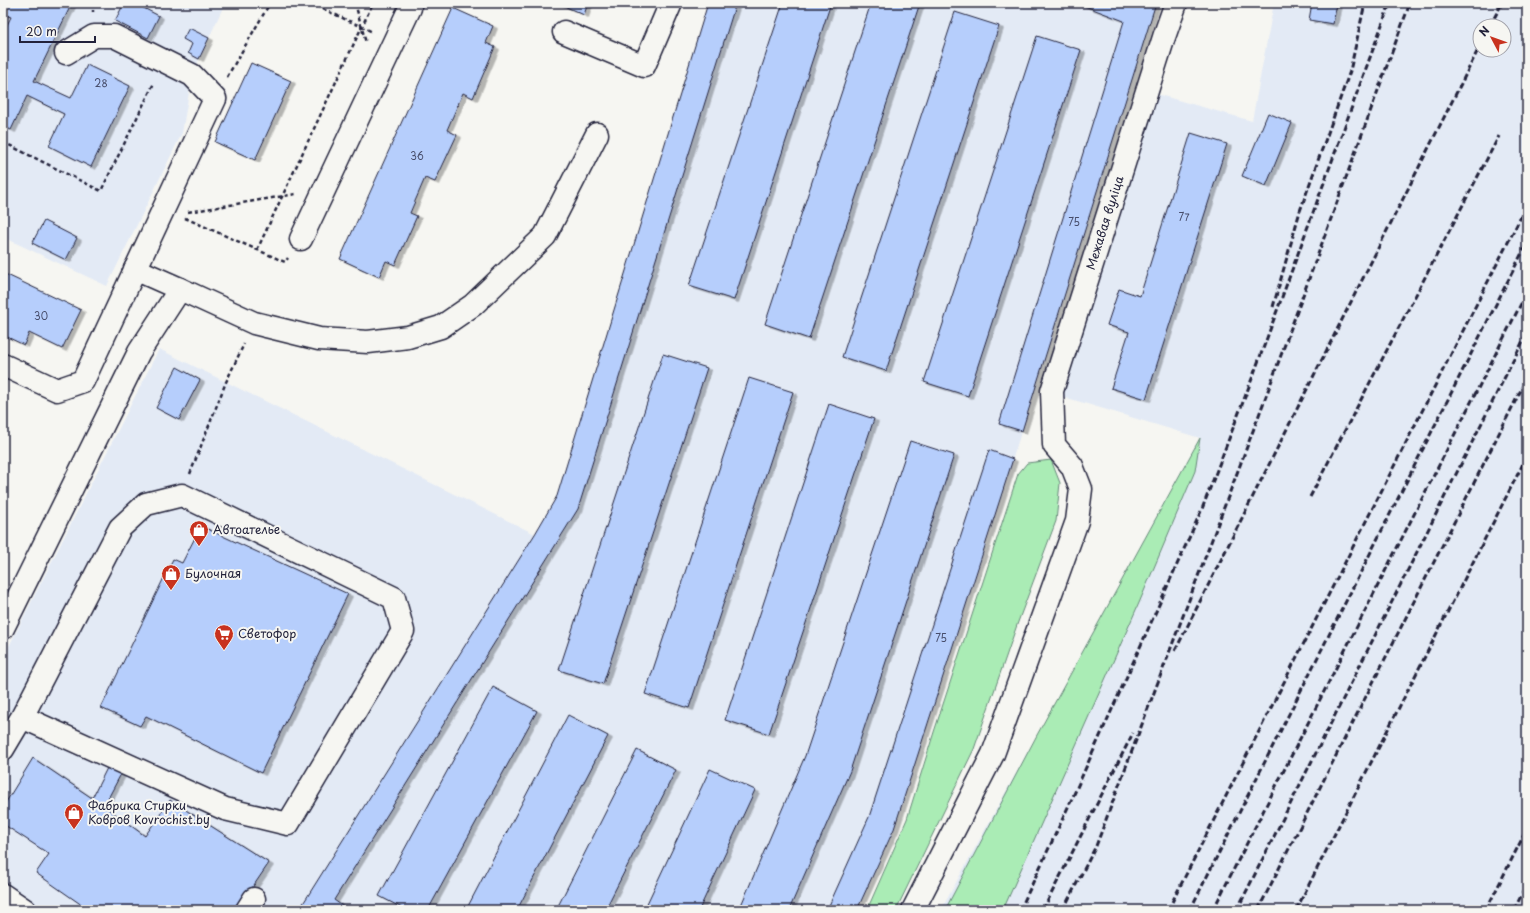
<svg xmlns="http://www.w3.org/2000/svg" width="1530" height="913" font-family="'Playpen Sans',sans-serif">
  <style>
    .built { fill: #e3eaf5; fill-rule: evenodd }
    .green { fill: #aaecb5; stroke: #668778 }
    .building { fill: #b6cefc; stroke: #22223b; filter: url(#shadow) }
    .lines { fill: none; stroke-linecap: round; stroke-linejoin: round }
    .minor-casing { stroke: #22223b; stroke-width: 25 }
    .path { stroke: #22223b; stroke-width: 2.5; stroke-dasharray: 4 3; stroke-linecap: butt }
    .minor { stroke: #f6f6f2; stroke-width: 22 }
    .rail { stroke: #22223b; stroke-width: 3; stroke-dasharray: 6 3; stroke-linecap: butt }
    .labels { text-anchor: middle; stroke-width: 4; stroke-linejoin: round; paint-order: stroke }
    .number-label { font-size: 10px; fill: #474d6b }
    .street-label { font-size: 12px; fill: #22223b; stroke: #f6f6f2 }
    .poi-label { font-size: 12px; fill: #22223b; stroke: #f6f6f2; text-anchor: start }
  </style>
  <defs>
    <filter id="shadow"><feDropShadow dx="4.5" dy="2.5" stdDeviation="0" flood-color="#0004"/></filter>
  </defs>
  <rect width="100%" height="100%" fill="#f6f6f2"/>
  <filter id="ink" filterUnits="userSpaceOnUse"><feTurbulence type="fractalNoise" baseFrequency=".025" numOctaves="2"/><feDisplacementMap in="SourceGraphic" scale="8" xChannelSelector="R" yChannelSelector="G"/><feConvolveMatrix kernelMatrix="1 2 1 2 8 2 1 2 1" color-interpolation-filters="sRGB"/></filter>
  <g filter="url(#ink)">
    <g class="built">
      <polygon points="3,3 225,3 192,75 182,133 107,286 3,237"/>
      <polygon points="708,3 1146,3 1155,6 1017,445 894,829 857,910 3,910 3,658 159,349 535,534 557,496"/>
      <path d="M 1274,3 L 1527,3 L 1527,910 L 941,910 L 1200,438 L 1064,397 L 1064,385 L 1156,94 L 1252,121 ZM 1480,26 L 1504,26 L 1504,50 L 1480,50 Z"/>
    </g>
    <g class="green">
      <polygon points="1200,438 1195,471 1139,603 1003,910 945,910 1037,735"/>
      <polygon points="1051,460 1060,483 1056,521 1018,622 974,749 896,910 867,910 907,819 934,732 1018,474 1027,463"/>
    </g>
    <g class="building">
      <polygon points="3,3 72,3 34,81 71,98 87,65 130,86 91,167 49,146 64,114 27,96 11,130 3,126 3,33 11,17 3,14"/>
      <polygon points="124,3 134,3 159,16 148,38 115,21"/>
      <polygon points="563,3 588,3 584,15 562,5"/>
      <polygon points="708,3 736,3 578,509 334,900 348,910 299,910 535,534 557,496"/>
      <polygon points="783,3 831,3 734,300 689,286"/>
      <polygon points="871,3 920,3 809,339 765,324"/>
      <polygon points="1077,3 1146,3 1155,6 1022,431 999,424 1124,21"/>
      <polygon points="1312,3 1337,3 1333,24 1309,20"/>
      <polygon points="453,8 493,26 486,43 495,47 473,98 463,93 447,130 457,135 435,182 425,178 410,213 417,216 395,265 386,261 379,277 340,259"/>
      <polygon points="955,12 999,26 886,371 842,357"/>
      <polygon points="189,28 209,38 199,59 188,53 192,44 183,39"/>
      <polygon points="1037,36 1081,50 968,396 924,382"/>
      <polygon points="251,63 291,81 255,160 215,142"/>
      <polygon points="1268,113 1292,123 1266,186 1242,176"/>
      <polygon points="1191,133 1227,144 1146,399 1111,388 1129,332 1107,325 1119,289 1140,296"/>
      <polygon points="44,221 77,238 66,260 32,243"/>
      <polygon points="3,273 81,310 62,349 29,333 24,345 3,335 3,329 6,323 3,322"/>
      <polygon points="663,354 707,368 603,684 559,670"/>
      <polygon points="177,367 200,380 179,420 156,408"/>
      <polygon points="749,378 793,392 689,708 645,694"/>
      <polygon points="829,404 874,419 769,734 725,720"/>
      <polygon points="910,441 954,455 850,771 789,910 739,910 805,756"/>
      <polygon points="989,450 1013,459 894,829 857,910 827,910 869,817"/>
      <polygon points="201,526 348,594 261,773 146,716 140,726 101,708 173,559 182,563"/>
      <polygon points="493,687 537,711 428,910 406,910 379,896"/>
      <polygon points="568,715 608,736 517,910 466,910"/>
      <polygon points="637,750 676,770 605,910 556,910"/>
      <polygon points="33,758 92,798 107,768 121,774 104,806 145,836 170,800 269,863 237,910 89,910 36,873 49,854 3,824 3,807"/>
      <polygon points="710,769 755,790 699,910 644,910"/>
    </g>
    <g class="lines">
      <g class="minor-casing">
        <g id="minor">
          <polyline points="564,32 644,66 671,3"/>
          <polyline points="301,239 410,8 410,3"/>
          <polyline points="135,269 180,289"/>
          <polyline points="3,365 57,390 83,381 215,99 192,75 114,36 94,36 66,53"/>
          <polyline points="3,628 139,352 180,289 254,323 319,339 368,342 408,337 441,327 473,305 545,236 597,134"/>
          <polyline points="3,749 22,717 120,528 146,504 182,495 394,598 403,631 288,824 225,809 22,717"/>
          <polyline points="3,895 25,910"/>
          <polyline points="247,910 254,899"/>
          <path id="s1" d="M 913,910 L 993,754 L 1077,521 L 1081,489 L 1072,466 L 1054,445 L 1052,391 L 1164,37 L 1176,3"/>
        </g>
      </g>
      <g class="path">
        <polyline points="93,3 93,12"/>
        <polyline points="310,3 373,32"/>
        <polyline points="355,3 366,43"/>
        <polyline points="227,77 270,3"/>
        <polyline points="3,142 101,191 154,83"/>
        <polyline points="188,212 296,194"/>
        <polyline points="185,218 285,262 288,258"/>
        <polyline points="257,250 373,3"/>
        <polyline points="190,474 226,382 244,344"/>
      </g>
      <use href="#minor" class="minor"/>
      <g class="rail">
        <polyline points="1490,26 1502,3"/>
        <polyline points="1273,307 1300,211 1350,71 1365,3"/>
        <polyline points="1310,497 1499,136"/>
        <polyline points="1175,651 1480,46"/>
        <polyline points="1020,910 1070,803 1202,509 1253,376 1390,3"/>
        <polyline points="1043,910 1133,733"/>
        <polyline points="1063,910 1096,846 1262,407 1410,3"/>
        <polyline points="1168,910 1527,205"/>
        <polyline points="1190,910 1527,243"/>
        <polyline points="1213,910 1527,292"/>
        <polyline points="1237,910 1527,333"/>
        <polyline points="1258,910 1527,378"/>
        <polyline points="1296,910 1527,456"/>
        <polyline points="1486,910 1527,829"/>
        <polyline points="1514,910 1527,884"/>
      </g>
    </g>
  </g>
  <defs>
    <g id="shop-pin" transform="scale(1)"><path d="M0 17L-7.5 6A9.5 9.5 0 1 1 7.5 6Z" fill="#c8321e" stroke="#f6f6f2"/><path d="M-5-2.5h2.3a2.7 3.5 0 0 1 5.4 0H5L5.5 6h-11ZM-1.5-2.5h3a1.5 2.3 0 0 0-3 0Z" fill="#fff"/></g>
    <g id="supermarket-pin" transform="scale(1)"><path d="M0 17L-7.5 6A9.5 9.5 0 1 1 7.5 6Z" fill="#c8321e" stroke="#f6f6f2"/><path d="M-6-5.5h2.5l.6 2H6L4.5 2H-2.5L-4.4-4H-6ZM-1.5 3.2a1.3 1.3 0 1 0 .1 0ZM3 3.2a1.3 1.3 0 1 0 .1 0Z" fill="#fff"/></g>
  </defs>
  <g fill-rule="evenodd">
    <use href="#shop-pin" x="199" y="530"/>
    <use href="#shop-pin" x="171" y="574"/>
    <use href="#supermarket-pin" x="224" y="634"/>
    <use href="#shop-pin" x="74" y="813"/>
  </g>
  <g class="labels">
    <g class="number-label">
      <text x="101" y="87">28</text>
      <text x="417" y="160">36</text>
      <text x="1184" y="221">77</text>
      <text x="1074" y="226">75</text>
      <text x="41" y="320">30</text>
      <text x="941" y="642">75</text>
    </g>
    <g class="street-label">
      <text dy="4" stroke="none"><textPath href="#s1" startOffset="738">Межавая вуліца</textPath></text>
    </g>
    <g class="poi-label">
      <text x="213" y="534">Автоателье</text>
      <text x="185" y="578">Булочная</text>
      <text x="238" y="638">Светофор</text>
      <text x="88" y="810">Фабрика Стирки<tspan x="88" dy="14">Ковров Kovrochist.by</tspan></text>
    </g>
  </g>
  <rect width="1530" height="913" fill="none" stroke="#f6f6f2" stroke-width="16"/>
  <rect x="8" y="8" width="1514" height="897" fill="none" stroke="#22223b" stroke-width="1.5" filter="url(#ink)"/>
  <g transform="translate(1492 38) rotate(311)"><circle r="19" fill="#f6f6f2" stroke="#a1a1a9"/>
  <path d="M0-3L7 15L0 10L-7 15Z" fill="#c8321e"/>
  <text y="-6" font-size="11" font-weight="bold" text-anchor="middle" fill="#22223b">N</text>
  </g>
  <path d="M20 36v6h75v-6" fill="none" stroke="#22223b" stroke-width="2"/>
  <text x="26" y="36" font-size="12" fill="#22223b" stroke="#f6f6f2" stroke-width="3" paint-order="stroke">20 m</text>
</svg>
